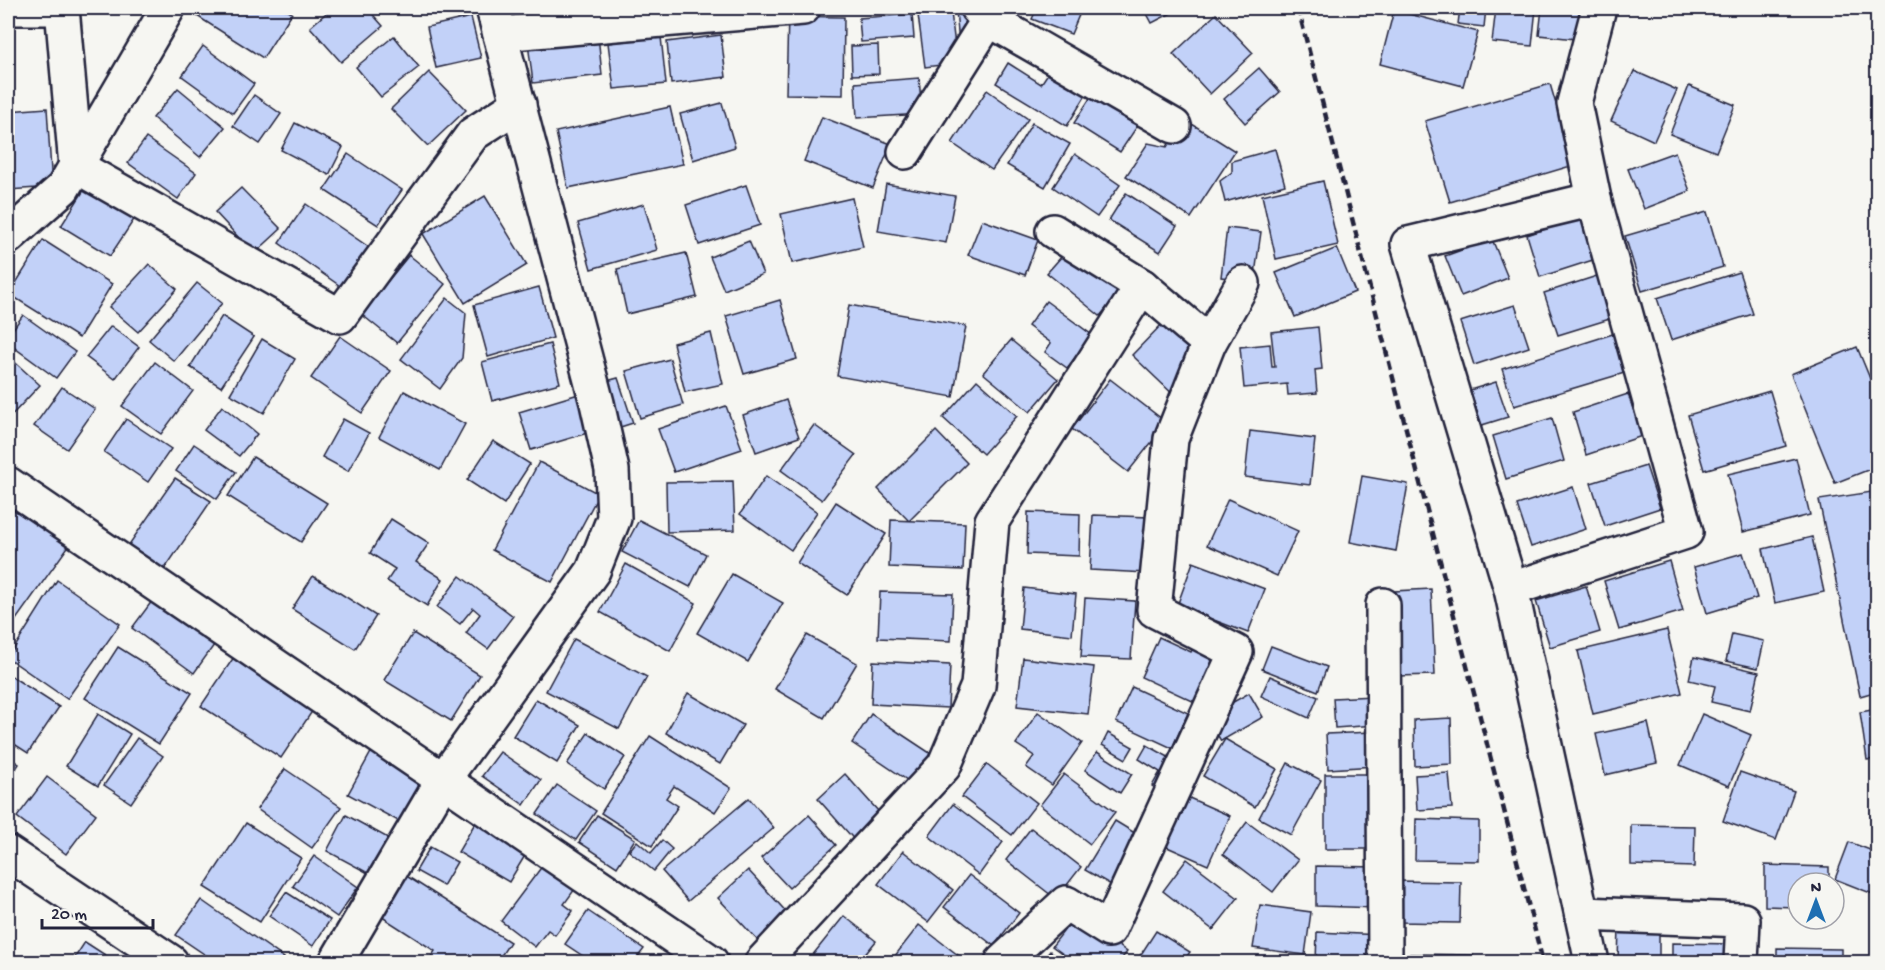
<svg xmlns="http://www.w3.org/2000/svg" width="1885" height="970" font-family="'Gochi Hand',sans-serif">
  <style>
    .building { fill: #c2d1f8; stroke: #22223b; stroke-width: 1.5 }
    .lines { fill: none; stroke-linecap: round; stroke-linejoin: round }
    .minor-casing { stroke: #22223b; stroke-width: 38 }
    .minor { stroke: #f6f6f2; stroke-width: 33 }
    .rail { stroke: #22223b; stroke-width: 4.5; stroke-dasharray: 9 4.5; stroke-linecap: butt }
  </style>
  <rect width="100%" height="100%" fill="#f6f6f2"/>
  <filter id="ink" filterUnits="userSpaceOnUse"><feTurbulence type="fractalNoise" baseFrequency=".0167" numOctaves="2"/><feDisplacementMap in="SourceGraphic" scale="12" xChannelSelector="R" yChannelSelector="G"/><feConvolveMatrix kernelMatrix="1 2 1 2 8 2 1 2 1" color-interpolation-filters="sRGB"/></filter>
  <g filter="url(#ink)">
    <g class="building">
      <polygon points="203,8 283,8 292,13 263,58 197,16"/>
      <polygon points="332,8 367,8 383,26 341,62 310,27"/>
      <polygon points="975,8 960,54 956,10"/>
      <polygon points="1037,8 1082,8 1071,34 1032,19"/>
      <polygon points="1144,8 1181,8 1152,23"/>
      <polygon points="1460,8 1486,8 1484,27 1458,24"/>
      <polygon points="1496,8 1536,8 1532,46 1492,42"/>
      <polygon points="1542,8 1588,8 1584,40 1539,35"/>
      <polygon points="1394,10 1478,32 1463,86 1380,64"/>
      <polygon points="951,12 957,63 925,67 918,15"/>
      <polygon points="912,14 914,38 861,42 859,18"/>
      <polygon points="1216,14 1253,53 1210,94 1173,54"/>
      <polygon points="788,16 844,17 843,95 786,94"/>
      <polygon points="471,17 481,58 436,68 427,27"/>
      <polygon points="598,35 602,75 533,83 528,43"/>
      <polygon points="721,35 726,77 671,84 667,42"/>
      <polygon points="394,36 419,67 381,97 356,67"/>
      <polygon points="661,37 666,84 614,89 608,43"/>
      <polygon points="878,45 879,74 852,75 851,46"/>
      <polygon points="203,46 254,84 233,113 182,76"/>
      <polygon points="1008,63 1041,84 1054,64 1091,87 1067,126 996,83"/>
      <polygon points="1259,68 1280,92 1245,123 1224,99"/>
      <polygon points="1634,71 1677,90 1654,141 1611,121"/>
      <polygon points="429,72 466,110 428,146 391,109"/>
      <polygon points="919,78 922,114 857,118 855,83"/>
      <polygon points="1550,84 1574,165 1450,202 1425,121"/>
      <polygon points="1689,86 1735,105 1716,152 1670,134"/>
      <polygon points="178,88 225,127 200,157 153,118"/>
      <polygon points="987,90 1028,119 992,170 952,143"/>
      <polygon points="1094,92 1140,122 1120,152 1074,123"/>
      <polygon points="254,95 281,114 260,144 233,126"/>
      <polygon points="722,103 735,147 693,160 680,114"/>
      <polygon points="670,107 683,164 568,188 556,132"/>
      <polygon points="47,108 52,187 8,190 8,111"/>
      <polygon points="822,117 891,144 873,188 804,161"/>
      <polygon points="1184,119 1235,151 1191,218 1126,176 1148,143 1167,147"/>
      <polygon points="295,123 343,147 329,175 281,150"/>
      <polygon points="1032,123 1070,144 1045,187 1007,165"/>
      <polygon points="146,138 196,173 178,199 128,163"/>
      <polygon points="1275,149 1285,185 1225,202 1220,181 1232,172 1232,161"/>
      <polygon points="1675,152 1690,191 1644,209 1628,169"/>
      <polygon points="348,154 402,190 378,225 324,190"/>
      <polygon points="1075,154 1120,185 1097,217 1053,187"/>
      <polygon points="1323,181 1338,245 1276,259 1262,195"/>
      <polygon points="886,184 955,196 946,243 878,231"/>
      <polygon points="746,185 760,225 699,245 686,205"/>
      <polygon points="86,187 135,218 110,256 61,226"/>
      <polygon points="241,188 281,229 254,254 215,212"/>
      <polygon points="1126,193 1177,226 1160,252 1109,220"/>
      <polygon points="485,196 527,265 465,303 423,234"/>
      <polygon points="852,198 863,247 792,263 781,214"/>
      <polygon points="306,204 370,248 343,288 279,243"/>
      <polygon points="644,204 657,250 591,269 578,223"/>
      <polygon points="1707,212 1723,267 1642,291 1625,236"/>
      <polygon points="1582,217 1596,259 1540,277 1527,235"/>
      <polygon points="982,220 1038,240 1025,275 968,255"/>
      <polygon points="1227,228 1261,232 1254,281 1221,277"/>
      <polygon points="1492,239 1508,278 1461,296 1445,256"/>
      <polygon points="43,240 112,284 79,338 9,294"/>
      <polygon points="749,241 763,274 724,290 710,257"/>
      <polygon points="1070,247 1122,289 1100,316 1047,273"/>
      <polygon points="1337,248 1355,292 1295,317 1276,273"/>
      <polygon points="686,253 697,297 627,314 617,269"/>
      <polygon points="409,255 445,284 397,343 361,314"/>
      <polygon points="149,264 177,289 138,332 109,307"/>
      <polygon points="1739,272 1753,314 1671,340 1657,298"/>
      <polygon points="1600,275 1613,318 1558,335 1544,293"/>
      <polygon points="197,283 222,303 174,361 149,340"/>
      <polygon points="539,287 553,338 488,357 474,305"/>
      <polygon points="447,298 466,313 462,358 440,389 401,359"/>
      <polygon points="780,300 797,359 744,374 726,316"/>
      <polygon points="1046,301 1092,335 1067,368 1045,352 1051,343 1028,326"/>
      <polygon points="849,305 966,326 953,397 837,376"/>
      <polygon points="1515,305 1529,347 1474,365 1460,322"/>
      <polygon points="23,315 75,352 56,378 8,343 8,336"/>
      <polygon points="222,316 254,337 221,387 190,367"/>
      <polygon points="1164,322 1212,368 1180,401 1132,355"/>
      <polygon points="111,326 139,347 115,379 86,357"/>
      <polygon points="1318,327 1322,369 1315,370 1317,393 1288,395 1287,384 1244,388 1240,347 1270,344 1272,367 1275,367 1271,332"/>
      <polygon points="1619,332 1631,371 1514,406 1502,369"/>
      <polygon points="711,333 723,384 685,392 673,343"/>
      <polygon points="340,336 391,371 362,413 311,378"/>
      <polygon points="262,339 295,359 264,413 230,394"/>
      <polygon points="1011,340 1058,379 1030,412 983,373"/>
      <polygon points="550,344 560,383 492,401 482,362"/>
      <polygon points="1857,347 1878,398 1878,466 1835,483 1791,374"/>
      <polygon points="8,356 40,385 8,419"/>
      <polygon points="670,359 683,405 640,418 626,371"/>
      <polygon points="155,362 193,391 161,434 122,406"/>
      <polygon points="618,378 633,423 611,430 596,384"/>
      <polygon points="1110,379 1167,423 1128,472 1072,429"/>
      <polygon points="977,380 1017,416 983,454 943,418"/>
      <polygon points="1496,382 1508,417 1482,425 1470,390"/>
      <polygon points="62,387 95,409 67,449 34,426"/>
      <polygon points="404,391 465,424 440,470 379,437"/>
      <polygon points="1770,391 1786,446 1704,470 1688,415"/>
      <polygon points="582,393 594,431 531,450 519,412"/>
      <polygon points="1628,394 1642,436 1586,455 1573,412"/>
      <polygon points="786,400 799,437 756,452 743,415"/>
      <polygon points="222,406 257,434 239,456 204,430"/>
      <polygon points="726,406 742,449 674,472 658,429"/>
      <polygon points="1552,418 1564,461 1506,479 1493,436"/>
      <polygon points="126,419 171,449 148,482 104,452"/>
      <polygon points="343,419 369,433 348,471 322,457"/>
      <polygon points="814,425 856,455 822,500 781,470"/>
      <polygon points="936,431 967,463 909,521 878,489"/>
      <polygon points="1250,431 1315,439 1310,485 1245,477"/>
      <polygon points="493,441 530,464 504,504 467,480"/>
      <polygon points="194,444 236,472 217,499 176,471"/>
      <polygon points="253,457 327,503 301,542 228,496"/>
      <polygon points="1796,458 1810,515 1743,532 1728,474"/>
      <polygon points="539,462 599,494 552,582 492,550"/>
      <polygon points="1646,466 1660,508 1605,526 1591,483"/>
      <polygon points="766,476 817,512 791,550 740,514"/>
      <polygon points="1362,476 1408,484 1396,551 1350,542"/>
      <polygon points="175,478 211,501 164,570 128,546"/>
      <polygon points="733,481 735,530 667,532 666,482"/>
      <polygon points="1573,487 1586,529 1531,547 1517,505"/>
      <polygon points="1878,491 1878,691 1860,696 1819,500"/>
      <polygon points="8,499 70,544 8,631"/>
      <polygon points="1228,499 1298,531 1277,576 1207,545"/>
      <polygon points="836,502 886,534 847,595 797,563"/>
      <polygon points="1028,512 1080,514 1079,556 1027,554"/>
      <polygon points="1093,515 1149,517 1147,573 1090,570"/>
      <polygon points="391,519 429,543 416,562 443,579 427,606 387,581 395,569 370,553"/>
      <polygon points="639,520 706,554 690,587 622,552"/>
      <polygon points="891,520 965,523 963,570 889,567"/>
      <polygon points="1812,537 1824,592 1775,603 1763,549"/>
      <polygon points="1743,553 1757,598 1707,613 1694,567"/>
      <polygon points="1669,561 1683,611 1619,630 1604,581"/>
      <polygon points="1193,562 1265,589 1248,633 1177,606"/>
      <polygon points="626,564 696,603 670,651 600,612"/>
      <polygon points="732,574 783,603 748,662 697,633"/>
      <polygon points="313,576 376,616 355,649 292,609"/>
      <polygon points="460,576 513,616 488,649 466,633 480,614 473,608 460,624 437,607"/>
      <polygon points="57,580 120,624 67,699 8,658"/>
      <polygon points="1586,586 1600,632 1550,647 1536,601"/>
      <polygon points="1024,588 1076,594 1072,635 1020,629"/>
      <polygon points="1431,589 1435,675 1397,676 1394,591"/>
      <polygon points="880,592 953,594 951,641 878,638"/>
      <polygon points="155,597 217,641 194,673 132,628"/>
      <polygon points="1085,598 1135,601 1131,659 1081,657"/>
      <polygon points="1667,630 1682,693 1593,714 1578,651"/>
      <polygon points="413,633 480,675 451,721 384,680"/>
      <polygon points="1732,634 1764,641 1758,668 1726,661"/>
      <polygon points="807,635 857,663 824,718 775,689"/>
      <polygon points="1198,636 1225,649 1199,704 1141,677 1159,637 1191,652"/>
      <polygon points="574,639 647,677 619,729 546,691"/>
      <polygon points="1271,646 1327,667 1318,691 1262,669"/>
      <polygon points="118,647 192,693 159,744 85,698"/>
      <polygon points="234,657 313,710 281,758 201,706"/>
      <polygon points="1694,657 1759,672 1750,711 1711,702 1715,686 1689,680"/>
      <polygon points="1023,658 1094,667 1088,714 1017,706"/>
      <polygon points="873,661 950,665 948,708 871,704"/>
      <polygon points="8,674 59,707 28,753 8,740"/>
      <polygon points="1270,676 1318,697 1309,718 1261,696"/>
      <polygon points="1132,687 1188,713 1172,748 1116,722"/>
      <polygon points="688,693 743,725 720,764 666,733"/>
      <polygon points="1249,693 1263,717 1221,741 1207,717"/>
      <polygon points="1374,696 1376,725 1335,728 1333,698"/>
      <polygon points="536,699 580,725 557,763 513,736"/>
      <polygon points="1878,709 1878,759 1867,760 1860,712"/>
      <polygon points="1038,712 1082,743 1052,785 1026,767 1034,756 1016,744"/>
      <polygon points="98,714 130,734 98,786 66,766"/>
      <polygon points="871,714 933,755 913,784 852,743"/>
      <polygon points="1702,714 1751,735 1729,786 1680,765"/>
      <polygon points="1451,718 1452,764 1415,766 1414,720"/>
      <polygon points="1648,723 1657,763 1605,775 1596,734"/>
      <polygon points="1373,732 1375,766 1328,769 1326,734"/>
      <polygon points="588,733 625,757 604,789 567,764"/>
      <polygon points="1108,733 1133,747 1126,759 1102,745"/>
      <polygon points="650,736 731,788 715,812 674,786 666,798 678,806 652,846 601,813"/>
      <polygon points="137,738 163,756 131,803 104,785"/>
      <polygon points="1225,739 1277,769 1255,807 1203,776"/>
      <polygon points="1147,745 1181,764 1164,794 1152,786 1160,772 1139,759"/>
      <polygon points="374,747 428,775 402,823 348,794"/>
      <polygon points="500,752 541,780 524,805 482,776"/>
      <polygon points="1097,752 1132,774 1120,793 1085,770"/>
      <polygon points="8,757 19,764 8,781"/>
      <polygon points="1288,763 1321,780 1291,835 1259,818"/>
      <polygon points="987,764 1037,803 1012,835 962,797"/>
      <polygon points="285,769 341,807 312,848 257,809"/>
      <polygon points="1740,772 1794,791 1776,840 1723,821"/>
      <polygon points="1449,773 1452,808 1417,810 1415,775"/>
      <polygon points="845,774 887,821 859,845 818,799"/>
      <polygon points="1064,774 1115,812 1090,844 1040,805"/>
      <polygon points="1325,774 1368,774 1367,849 1325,849"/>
      <polygon points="47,777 96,814 66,854 17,817"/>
      <polygon points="557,785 596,811 576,840 537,814"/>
      <polygon points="1187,797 1230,816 1208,865 1165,846"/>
      <polygon points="749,798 774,828 688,901 662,871"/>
      <polygon points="953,804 1003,842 979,875 929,836"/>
      <polygon points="346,815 388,838 368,873 327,851"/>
      <polygon points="597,815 635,839 617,867 579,842"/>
      <polygon points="809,815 836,845 789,888 761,858"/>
      <polygon points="478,818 529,849 509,882 458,852"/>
      <polygon points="1416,819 1479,821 1479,861 1415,860"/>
      <polygon points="1115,821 1143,838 1113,886 1085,870"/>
      <polygon points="1247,822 1298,860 1273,892 1223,854"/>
      <polygon points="246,823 301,858 260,922 204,887"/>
      <polygon points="1631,825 1695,826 1694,867 1631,865"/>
      <polygon points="1031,828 1081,867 1056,899 1006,860"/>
      <polygon points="662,840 672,849 654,871 629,851 637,841 651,853"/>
      <polygon points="1849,842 1878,853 1878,896 1835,879"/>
      <polygon points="430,847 457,862 443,886 416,871"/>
      <polygon points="903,851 953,890 928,922 878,884"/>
      <polygon points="314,856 358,887 337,917 293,886"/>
      <polygon points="1187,859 1238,898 1213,930 1163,891"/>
      <polygon points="543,865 575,889 564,904 573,911 555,935 548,930 535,947 501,921"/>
      <polygon points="1765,865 1829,867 1829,883 1798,883 1798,907 1765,906"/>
      <polygon points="1316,866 1380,867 1379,908 1316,906"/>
      <polygon points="748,870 791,917 761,944 718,898"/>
      <polygon points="405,875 510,942 497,962 428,962 435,951 379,915"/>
      <polygon points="969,875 1019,913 994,946 944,907"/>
      <polygon points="1397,881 1461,882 1460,923 1397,922"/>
      <polygon points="286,892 330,920 313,946 269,916"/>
      <polygon points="201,900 284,958 281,962 216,962 176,935"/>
      <polygon points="1260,905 1311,912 1305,955 1253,948"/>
      <polygon points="588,911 644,949 634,962 592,962 565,944"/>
      <polygon points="1077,914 1127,952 1119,962 1074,962 1052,946"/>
      <polygon points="844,916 876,941 859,962 807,962"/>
      <polygon points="919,925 967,962 901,962 894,957"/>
      <polygon points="1619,927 1659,927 1659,962 1618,962"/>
      <polygon points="1156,931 1190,952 1183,962 1136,962"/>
      <polygon points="1317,932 1381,935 1380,962 1316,962"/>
      <polygon points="85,942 116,962 72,962"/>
      <polygon points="1672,943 1736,944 1735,962 1672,962"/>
      <polygon points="1777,948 1841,949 1841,962 1777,962"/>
      <polygon points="1050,951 1064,962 1041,962"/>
      <polygon points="1410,954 1473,955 1473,962 1409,962"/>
      <rect x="1850" y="957" width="28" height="5"/>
    </g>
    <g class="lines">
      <g class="minor-casing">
        <g id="minor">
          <polyline points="8,8 62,8"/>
          <polyline points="62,8 76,166 340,316 473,134 519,104"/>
          <polyline points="977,8 988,19 1174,126"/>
          <polyline points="500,34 803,8"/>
          <polyline points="905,152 996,8"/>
          <polygon points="1594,199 1686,532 1511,589 1408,244"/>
          <polyline points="1594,199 1574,103 1599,8"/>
          <polyline points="1053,231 1142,286 1209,343"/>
          <polyline points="8,237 63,188 168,8"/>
          <polyline points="8,484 711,962"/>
          <polyline points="1511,589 1592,962"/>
          <polyline points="1383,605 1385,962"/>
          <polyline points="8,853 171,962"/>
          <polyline points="1582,914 1743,920 1741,962"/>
          <polyline points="336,962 443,780 593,571 614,518 612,470 597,403 493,8"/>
          <polyline points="762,962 944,766 978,686 992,521 1142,286"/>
          <polyline points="1002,962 1066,903 1109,930 1236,652 1154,610 1171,439 1209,343 1243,283"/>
        </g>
      </g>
      <use href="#minor" class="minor"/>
      <polyline class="rail" points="1298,8 1543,962"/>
    </g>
  </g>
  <rect width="1885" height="970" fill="none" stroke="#f6f6f2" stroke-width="30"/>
  <rect x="15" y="15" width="1855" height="940" fill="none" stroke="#22223b" stroke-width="2" filter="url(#ink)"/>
  <g transform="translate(1816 901)"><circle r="28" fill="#f6f6f2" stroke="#a1a1a9" stroke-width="1.5"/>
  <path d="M0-4.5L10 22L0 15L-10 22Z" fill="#1f6fb2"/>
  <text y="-9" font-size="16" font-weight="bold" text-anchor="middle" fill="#22223b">N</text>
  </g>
  <path d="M42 919v9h111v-9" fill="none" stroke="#22223b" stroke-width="3"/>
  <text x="51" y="919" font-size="18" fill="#22223b" stroke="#f6f6f2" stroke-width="4.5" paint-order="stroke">20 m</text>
</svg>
